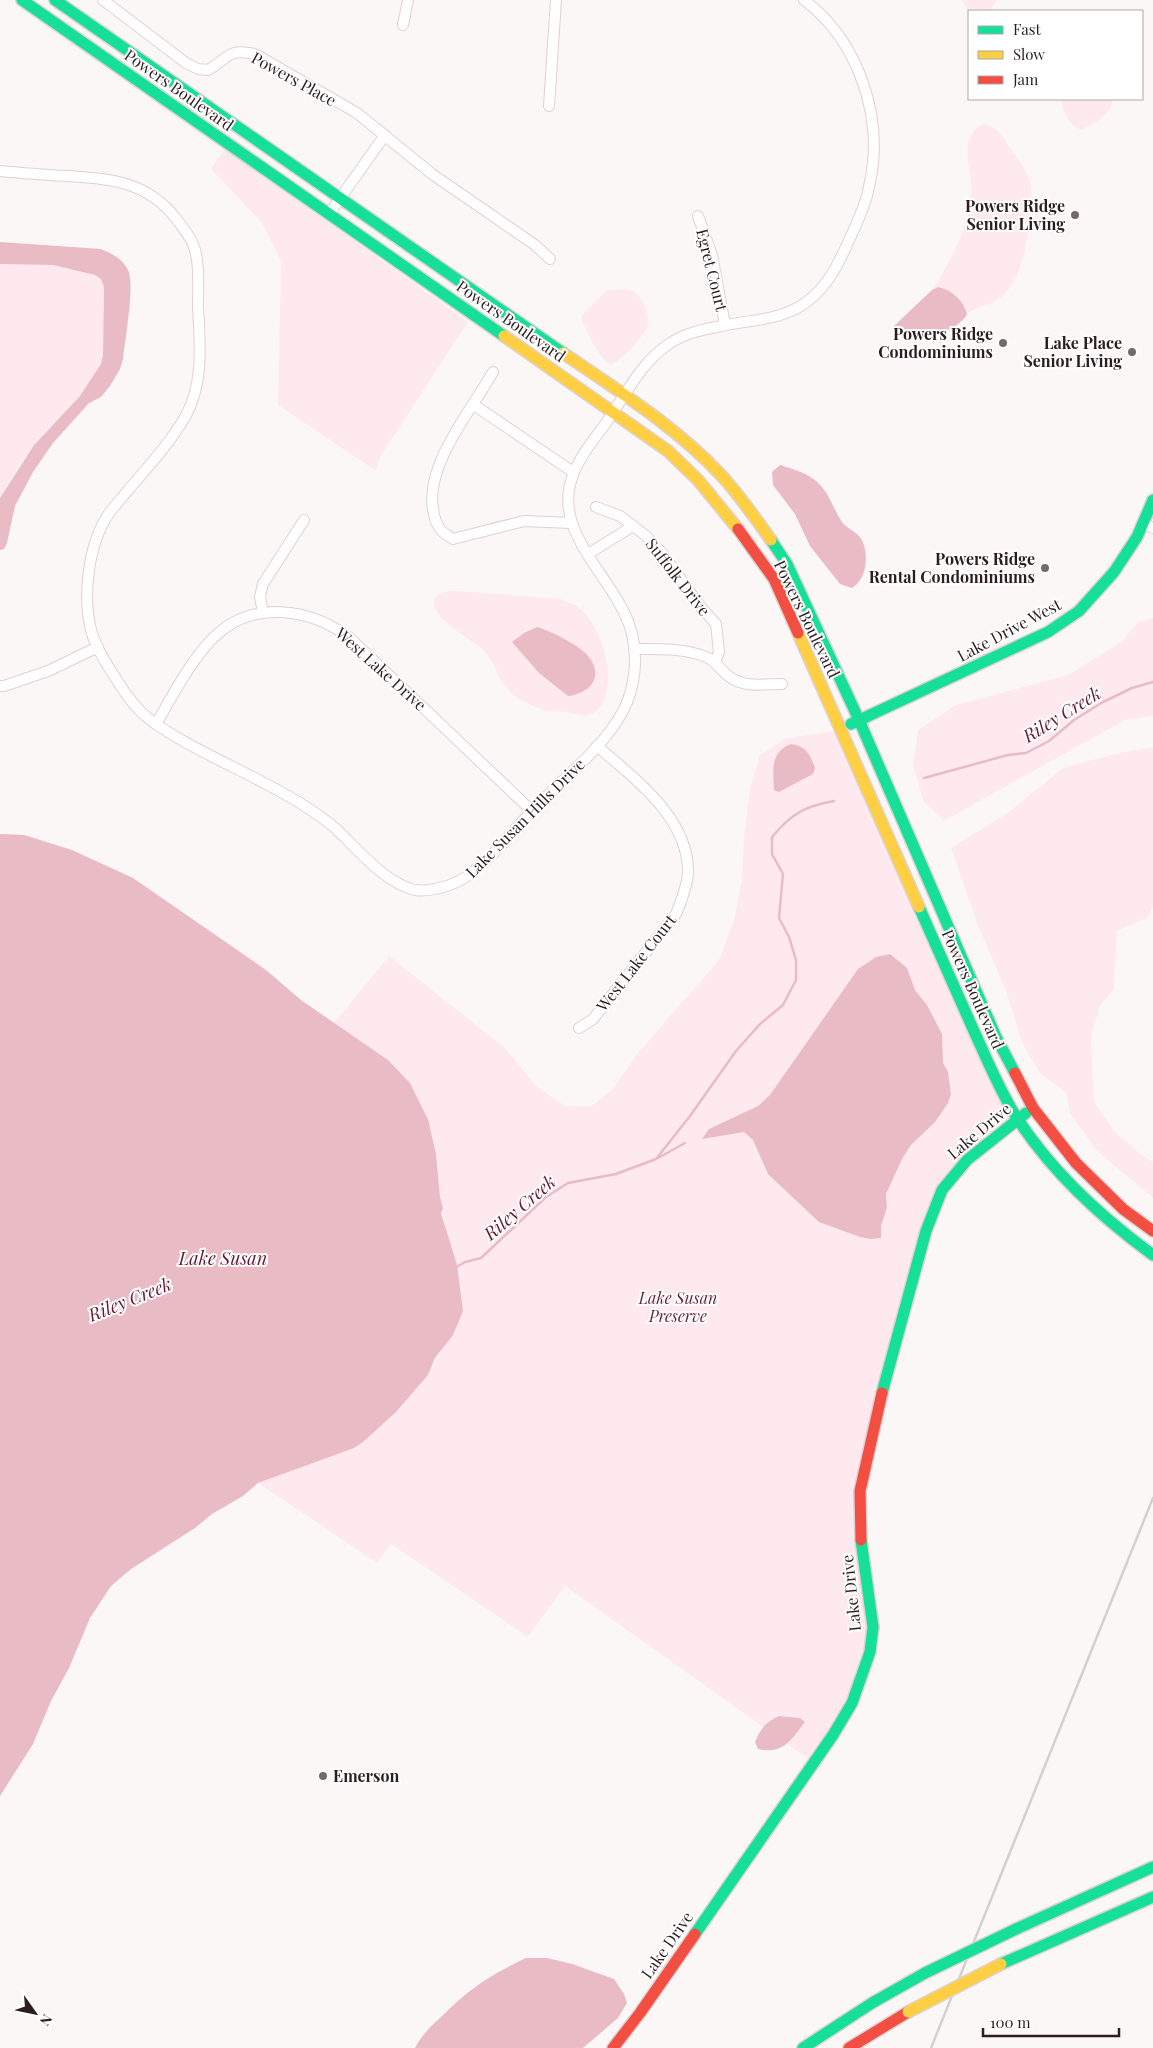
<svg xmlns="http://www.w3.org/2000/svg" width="1153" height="2048" font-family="'Playfair Display',serif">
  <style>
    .green { fill: #feeaee }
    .water { fill: #e9bbc4 }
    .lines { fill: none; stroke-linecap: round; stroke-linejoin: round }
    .stream { stroke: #e9bbc4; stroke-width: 2.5 }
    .street-casing { stroke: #ddd2d4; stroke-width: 12 }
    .fast-casing { stroke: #ddd2d4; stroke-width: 14 }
    .slow-casing { stroke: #ddd2d4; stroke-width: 14 }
    .jam-casing { stroke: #ddd2d4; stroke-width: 14 }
    .street { stroke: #fffefe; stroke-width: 10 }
    .fast { stroke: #16e098; stroke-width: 11 }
    .slow { stroke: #ffcf43; stroke-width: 11 }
    .jam { stroke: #f24e42; stroke-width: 11 }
    .rail { stroke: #d2d1d1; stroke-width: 2.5 }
    .fast-bridge-casing { stroke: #ddd2d4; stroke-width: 14; stroke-linecap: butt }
    .slow-bridge-casing { stroke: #ddd2d4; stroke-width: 14; stroke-linecap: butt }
    .fast-bridge { stroke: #16e098; stroke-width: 11 }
    .slow-bridge { stroke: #ffcf43; stroke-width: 11 }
    .poi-dot { fill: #75696b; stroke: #fff; stroke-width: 2 }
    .labels { text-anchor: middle; stroke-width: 4; stroke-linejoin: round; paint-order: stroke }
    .street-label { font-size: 16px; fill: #2c1d20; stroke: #fff }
    .poi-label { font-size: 16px; font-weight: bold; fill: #2c1d20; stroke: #fff; text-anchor: end }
    .park-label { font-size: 16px; font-style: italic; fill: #691e35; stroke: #fff }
    .water-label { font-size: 18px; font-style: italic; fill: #641932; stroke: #fff }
  </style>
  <rect width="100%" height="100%" fill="#fcf7f7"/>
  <g class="green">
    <polygon points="962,0 997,0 990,10 967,9"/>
    <path d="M 1062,99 L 1112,99 C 1113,116 1095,121 1082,130 C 1070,127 1061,111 1062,99 Z"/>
    <path d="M 984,123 C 997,127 1004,138 1011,149 C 1017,158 1025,168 1029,179 C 1037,201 1025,267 1011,286 C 996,307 985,301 967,314 L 965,308 L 938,287 L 932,290 C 950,262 966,232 971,199 C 975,174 954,137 984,123 Z"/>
    <polygon points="225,149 468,322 380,457 376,471 278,405 281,261 262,223 211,169"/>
    <path d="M 0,264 L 53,265 L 95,275 L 101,279 L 104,287 L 103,356 C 95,391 54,418 33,446 C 21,462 10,480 0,498 Z"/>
    <path d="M 607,290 C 614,290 623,289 630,290 C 641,292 651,316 648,326 C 645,334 618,366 610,364 C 600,361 586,329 581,319 L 582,315 Z"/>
    <path d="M 457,591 L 560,599 C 567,602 574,603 580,609 C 602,627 615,674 604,700 C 601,707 596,714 588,715 C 581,717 573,713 566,712 C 560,711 553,712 547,711 C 536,708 521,701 512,694 C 498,683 496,662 483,650 C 472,640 434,619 434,604 C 434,591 448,591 457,591 Z"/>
    <polygon points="1153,618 1153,716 1125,720 944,821 924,802 913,766 918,730 956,705 1068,675 1121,642 1139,621"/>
    <polygon points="841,730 1018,1119 984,1144 934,1205 860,1491 870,1652 814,1763 565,1586 528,1637 391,1544 377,1563 258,1483 396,1412 428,1375 441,1351 448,1237 440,1197 436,1154 428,1119 410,1083 388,1060 334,1023 389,956 505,1048 537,1087 565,1106 592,1106 613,1089 637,1054 719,960 734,920 742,879 744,836 750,789 760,755 786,738"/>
    <polygon points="1153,747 1153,906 1147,918 1117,931 1114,989 1100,1005 1091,1037 1094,1101 1114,1131 1139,1153 1153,1162 1153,1198 1097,1151 1070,1113 1066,1093 1040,1073 1023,1045 1006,991 977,923 951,848 1009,812 1063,768 1119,753"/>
  </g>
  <g class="water">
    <path d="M 0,242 L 101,249 C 112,254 122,258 128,270 C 135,284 125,341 123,359 L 120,369 L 110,386 L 101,397 L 89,403 L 53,443 L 33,472 L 15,506 L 7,543 L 4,549 L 0,550 L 0,498 L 34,445 L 80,396 L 101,364 L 103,355 L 104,287 L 101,279 L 95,275 L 53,265 L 0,264 Z"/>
    <path d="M 938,287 C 952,290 963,300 967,314 C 958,333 909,347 893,331 L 894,326 L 932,290 Z"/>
    <path d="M 780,465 C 790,468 803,472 812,478 C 828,488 832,507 842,522 C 847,529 857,531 862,540 C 869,555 867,579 852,588 L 840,584 L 810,546 L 795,514 L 773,485 L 772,472 Z"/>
    <path d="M 537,627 C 549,630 581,646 588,656 C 605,676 590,694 568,696 L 539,673 L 512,642 L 524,633 Z"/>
    <path d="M 791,744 C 806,746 810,754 815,768 L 813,774 L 779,792 L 774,790 C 773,770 770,752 791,744 Z"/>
    <polygon points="0,834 24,835 72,850 133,878 266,970 301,1000 388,1060 410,1083 428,1119 436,1154 440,1197 443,1209 441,1213 457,1265 463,1311 453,1335 435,1358 428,1375 396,1412 363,1442 354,1448 258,1483 243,1496 212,1514 195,1528 131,1569 111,1586 90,1618 69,1668 51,1701 33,1744 0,1796"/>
    <polygon points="890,954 907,968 915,990 927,1005 942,1034 943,1063 948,1072 951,1094 948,1103 935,1122 911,1145 902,1159 886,1194 887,1207 881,1226 881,1238 871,1239 860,1237 819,1222 768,1174 753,1140 744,1132 702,1139 709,1129 758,1106 770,1095 858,969 876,957"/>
    <path d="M 779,1716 L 800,1718 L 805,1722 C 791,1740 783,1755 758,1749 L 755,1742 C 760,1729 766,1722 779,1716 Z"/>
    <path d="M 526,1958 L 547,1958 L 572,1964 L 614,1979 L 624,1994 L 627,2003 L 618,2018 L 583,2048 L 415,2048 C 421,2036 430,2027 440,2018 C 469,1989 488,1976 526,1958 Z"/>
  </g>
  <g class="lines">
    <g class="stream">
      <polyline points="924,778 1008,755 1026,753 1049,741 1074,720 1103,702 1132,688 1153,682"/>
      <polyline points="658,1158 685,1143"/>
      <path d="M 455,1268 L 465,1262 L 481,1258 L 546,1197 L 568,1183 L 616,1174 L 656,1159 L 690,1116 L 736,1051 L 760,1024 L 783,1005 L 796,980 L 796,960 L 789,937 L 779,918 L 783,874 L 772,854 L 772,837 C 791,814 805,806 834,801"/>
    </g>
    <g class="street-casing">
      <g id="street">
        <path d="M 103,0 L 186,63 L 198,69 L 208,70 C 229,58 227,48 255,54 L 357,113 L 432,174 L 535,245 L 550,259"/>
        <polyline points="403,25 408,0"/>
        <polyline points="549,106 556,0"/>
        <path d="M 0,171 C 23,173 45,175 68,176 C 113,179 149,182 178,221 C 184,229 193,240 195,250 C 200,266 198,291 198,307 C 200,344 204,384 185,417 C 170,443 148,467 129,489 C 122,498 114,506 108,515 C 89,543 83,593 90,625 C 94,647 108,666 120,685 C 128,698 138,710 149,719 C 182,744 231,765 268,785 C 291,797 315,811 335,828 C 357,848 384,883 415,890 C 428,892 447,887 459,881 C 483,869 512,832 532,811 C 562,779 602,750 623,711 C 635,688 638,659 632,634 C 618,577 546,533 575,470 C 582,453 595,438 606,423 C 625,396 641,362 669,344 C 684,333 705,329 722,326 C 753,319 782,321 808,301 C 830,284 840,260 851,236 C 859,218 867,201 870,182 C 884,117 858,40 804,0"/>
        <polyline points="329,214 385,135"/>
        <polyline points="698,216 712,255 725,325"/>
        <path d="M 493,372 C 472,409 425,465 433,509 C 434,516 436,525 441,530 C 444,534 449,536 453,539 L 524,521 L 571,523"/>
        <polyline points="474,405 573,472"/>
        <polyline points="596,507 620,516 645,535 662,553 700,606 716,624 719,652 715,662"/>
        <polyline points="1143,524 1153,528"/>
        <polyline points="588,554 633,526"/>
        <polyline points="263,612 260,597 263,584 304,520"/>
        <path d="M 634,649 C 658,649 684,648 706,657 C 716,661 721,671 730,677 C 744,688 764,684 782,684"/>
        <polyline points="0,686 4,686 48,671 98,647"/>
        <path d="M 156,724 C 173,695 189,663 213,638 C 252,599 310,608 350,638 L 532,811"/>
        <path d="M 579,1028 L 593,1019 L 676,914 C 681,901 687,888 688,873 C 689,818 635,779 597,746"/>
      </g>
    </g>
    <g class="fast-casing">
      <g id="fast">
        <polyline points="22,0 504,336"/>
        <polyline points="55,0 563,353"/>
        <polyline points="771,540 787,564 859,720 996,1037 1015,1073"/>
        <polyline points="851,724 1048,632 1079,611 1114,572 1137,537 1153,500"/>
        <path d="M 919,907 C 937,947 955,988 973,1029 C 987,1059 999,1090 1017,1118 C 1052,1172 1101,1217 1153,1255"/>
        <polyline points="882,1393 926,1231 942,1190 967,1160 1026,1113"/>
        <polyline points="1016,1929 1153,1867"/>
        <polyline points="695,1934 833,1735 852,1703 870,1652 873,1627 861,1540"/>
        <polyline points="1001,1964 1153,1897"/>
        <polyline points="803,2048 872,2003 925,1973"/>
      </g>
    </g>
    <g class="slow-casing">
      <g id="slow">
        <polyline points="504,336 668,451 698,480 738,529"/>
        <path d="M 563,353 C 617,390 675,426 720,474 C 739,494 755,518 771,540"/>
        <polyline points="798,633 919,907"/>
      </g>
    </g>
    <g class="jam-casing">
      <g id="jam">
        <polyline points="738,529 774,579 798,633"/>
        <polyline points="1015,1073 1033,1108 1076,1163 1123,1209 1153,1231"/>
        <polyline points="861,1540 860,1491 882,1393"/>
        <polyline points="613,2048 640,2013 695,1934"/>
        <polyline points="849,2048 908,2012"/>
      </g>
    </g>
    <use href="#street" class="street"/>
    <use href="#fast" class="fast"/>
    <use href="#slow" class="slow"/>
    <use href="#jam" class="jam"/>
    <polyline class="rail" points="931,2048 1153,1498"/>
    <g class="fast-bridge-casing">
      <polyline id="fast-bridge" points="925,1973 1016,1929"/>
    </g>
    <g class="slow-bridge-casing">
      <polyline id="slow-bridge" points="908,2012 1001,1964"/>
    </g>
    <use href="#fast-bridge" class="fast-bridge"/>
    <use href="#slow-bridge" class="slow-bridge"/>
  </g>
  <g class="poi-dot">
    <circle cx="1075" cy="215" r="5"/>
    <circle cx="1003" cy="343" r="5"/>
    <circle cx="1132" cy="352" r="5"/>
    <circle cx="1045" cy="568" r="5"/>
    <circle cx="323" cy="1776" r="5"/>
  </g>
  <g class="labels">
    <g class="street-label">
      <text transform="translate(294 79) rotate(29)" y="6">Powers Place</text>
      <text transform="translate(179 90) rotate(35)" y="6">Powers Boulevard</text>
      <text transform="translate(712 270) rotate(76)" y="6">Egret Court</text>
      <text transform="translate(511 321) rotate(35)" y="6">Powers Boulevard</text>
      <text transform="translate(678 577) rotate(52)" y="6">Suffolk Drive</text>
      <text transform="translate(807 619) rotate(64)" y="6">Powers Boulevard</text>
      <text transform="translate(1009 630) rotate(-28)" y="6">Lake Drive West</text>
      <text transform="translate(381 669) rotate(42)" y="6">West Lake Drive</text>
      <text transform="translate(525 818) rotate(-45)" y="6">Lake Susan Hills Drive</text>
      <text transform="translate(636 963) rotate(-52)" y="6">West Lake Court</text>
      <text transform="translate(973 989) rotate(66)" y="6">Powers Boulevard</text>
      <text transform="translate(979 1131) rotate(-40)" y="6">Lake Drive</text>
      <text transform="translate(851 1593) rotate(-96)" y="6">Lake Drive</text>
      <text transform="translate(667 1945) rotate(-55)" y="6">Lake Drive</text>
    </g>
    <g class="poi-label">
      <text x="1065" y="212">Powers Ridge<tspan x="1065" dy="18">Senior Living</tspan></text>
      <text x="993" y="340">Powers Ridge<tspan x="993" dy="18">Condominiums</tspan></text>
      <text x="1122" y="349">Lake Place<tspan x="1122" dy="18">Senior Living</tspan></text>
      <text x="1035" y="565">Powers Ridge<tspan x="1035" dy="18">Rental Condominiums</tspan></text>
      <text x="333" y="1782" text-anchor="start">Emerson</text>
    </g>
    <g class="park-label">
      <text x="678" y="1304">Lake Susan<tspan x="678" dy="18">Preserve</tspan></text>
    </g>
    <g class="water-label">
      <text transform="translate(1062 715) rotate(-32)" y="6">Riley Creek</text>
      <text transform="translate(520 1208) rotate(-41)" y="6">Riley Creek</text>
      <text x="223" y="1265">Lake Susan</text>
      <text transform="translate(130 1300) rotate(-22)" y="6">Riley Creek</text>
    </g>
  </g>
  <rect x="968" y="10" width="175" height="90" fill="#ffffff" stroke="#aba5a6"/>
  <rect x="978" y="26" width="25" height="8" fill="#16e098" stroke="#aba5a6"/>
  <text x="1013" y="35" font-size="15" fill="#2c1d20">Fast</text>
  <rect x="978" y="51" width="25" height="8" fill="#ffcf43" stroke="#aba5a6"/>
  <text x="1013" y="60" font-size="15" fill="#2c1d20">Slow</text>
  <rect x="978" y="76" width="25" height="8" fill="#f24e42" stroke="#aba5a6"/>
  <text x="1013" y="85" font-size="15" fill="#2c1d20">Jam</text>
  <g transform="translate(35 2013) rotate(123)" stroke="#ffffff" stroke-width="4" paint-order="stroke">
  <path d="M0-4L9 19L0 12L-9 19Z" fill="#2c1d20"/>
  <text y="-8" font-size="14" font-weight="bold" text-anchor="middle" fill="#2c1d20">N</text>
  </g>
  <path d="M983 2028v8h136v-8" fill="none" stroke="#2c1d20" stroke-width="2.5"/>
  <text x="990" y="2028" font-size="15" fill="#2c1d20" stroke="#ffffff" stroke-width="4" paint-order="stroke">100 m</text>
</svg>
